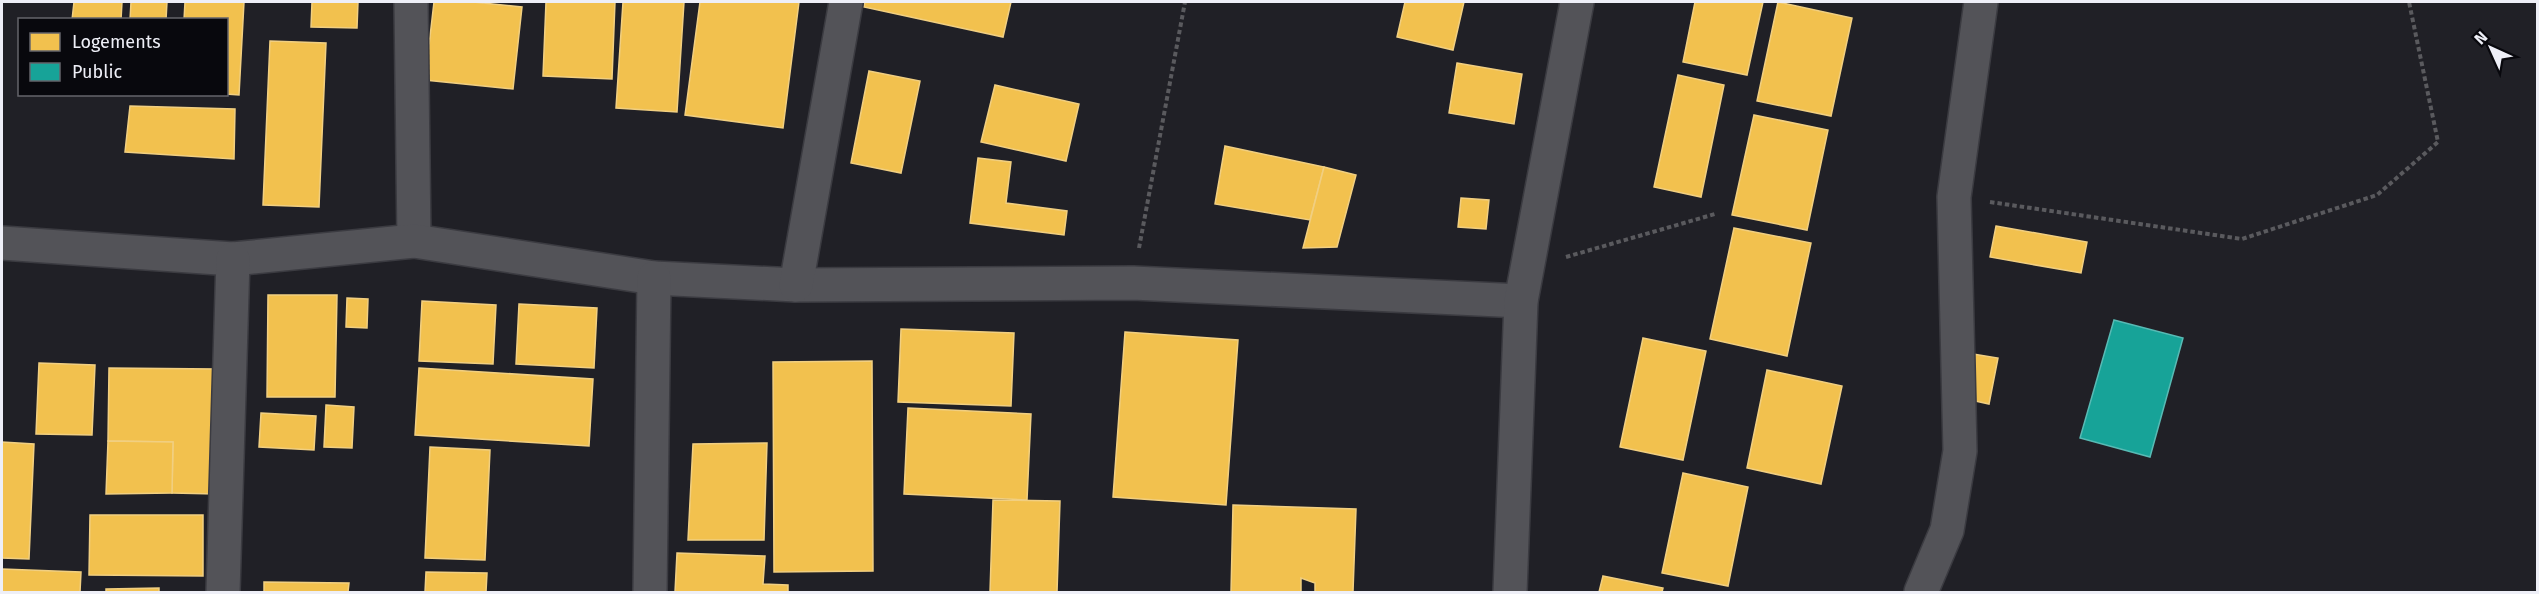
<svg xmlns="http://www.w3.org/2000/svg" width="2539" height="594" font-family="'Fira Sans',sans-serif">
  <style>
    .homes { fill: #f2c14e; stroke: #f1cf81; stroke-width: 1.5 }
    .public { fill: #17a398; stroke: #58bab4; stroke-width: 1.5 }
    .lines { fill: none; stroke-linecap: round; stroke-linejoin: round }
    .minor-casing { stroke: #3b3b41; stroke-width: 36 }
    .path { stroke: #5a5a5e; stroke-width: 4; stroke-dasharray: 4.5 3; stroke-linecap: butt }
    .minor { stroke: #535358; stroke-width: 33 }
  </style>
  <rect width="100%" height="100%" fill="#202026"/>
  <g class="homes">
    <polygon points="74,2 122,2 121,20 72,20"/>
    <polygon points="131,2 167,2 166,20 130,20"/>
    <polygon points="185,2 244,2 239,95 226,94 226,20 184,20"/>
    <polygon points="312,2 358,2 357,28 311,27"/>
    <polygon points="434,2 473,2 522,7 513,89 425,80"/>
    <polygon points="546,2 615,2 612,79 543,76"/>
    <polygon points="623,2 684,2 677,112 616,108"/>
    <polygon points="700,2 799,2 783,128 685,115"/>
    <polygon points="865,2 1011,2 1003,37 864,7"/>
    <polygon points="1405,2 1464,2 1453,50 1397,37"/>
    <polygon points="1695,2 1763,2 1747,75 1683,62"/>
    <polygon points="1778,2 1852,18 1831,116 1757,101"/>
    <polygon points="270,41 326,43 319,207 263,205"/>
    <polygon points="1457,63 1522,74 1514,124 1449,113"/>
    <polygon points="869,71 920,81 901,173 851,163"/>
    <polygon points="1678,75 1724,85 1701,197 1654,187"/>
    <polygon points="995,85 1079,104 1066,161 981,142"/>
    <polygon points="130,106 235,109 234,159 125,152"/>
    <polygon points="1754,115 1828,130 1807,230 1732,215"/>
    <polygon points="1225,146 1324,167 1310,220 1215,204"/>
    <polygon points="978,158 1011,162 1006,203 1067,211 1064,235 970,223"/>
    <polygon points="1324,167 1356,175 1337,247 1303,248"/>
    <polygon points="1461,198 1489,200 1486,229 1458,227"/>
    <polygon points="1996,226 2087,242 2081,273 1990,257"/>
    <polygon points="1734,228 1811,243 1787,356 1710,339"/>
    <polygon points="268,295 337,295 335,397 267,397"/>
    <polygon points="347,298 368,299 367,328 346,327"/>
    <polygon points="422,301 496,305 493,364 419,361"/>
    <polygon points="519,304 597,308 594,368 516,364"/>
    <polygon points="901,329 1014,333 1011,406 898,402"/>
    <polygon points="1125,332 1238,340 1226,505 1113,497"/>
    <polygon points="1643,338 1706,351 1683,460 1620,447"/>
    <polygon points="1973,354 1998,358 1989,404 1966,399"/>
    <polygon points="872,361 873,571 774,572 773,362"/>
    <polygon points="39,363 95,365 92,435 36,434"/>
    <polygon points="109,368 217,369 215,494 172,493 173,442 108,441"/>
    <polygon points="419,368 593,379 589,446 415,435"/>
    <polygon points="1767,370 1842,386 1821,484 1747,468"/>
    <polygon points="326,405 354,407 352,448 324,447"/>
    <polygon points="908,408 1031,414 1027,500 904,494"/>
    <polygon points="261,413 316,416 314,450 259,447"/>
    <polygon points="108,441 173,442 172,493 106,494"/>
    <polygon points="2,442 34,444 29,559 2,558"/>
    <polygon points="767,443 764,540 688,540 693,444"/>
    <polygon points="430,447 490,450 485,560 425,558"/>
    <polygon points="1683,473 1748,487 1728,586 1662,573"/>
    <polygon points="993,500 1060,501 1057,592 990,592"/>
    <polygon points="1233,505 1356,509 1353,592 1315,592 1315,583 1301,578 1301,592 1231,592"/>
    <polygon points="90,515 203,515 203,576 89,575"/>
    <polygon points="677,553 765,556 763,584 788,585 788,592 675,592"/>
    <polygon points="2,569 81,572 80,592 2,592"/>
    <polygon points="426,572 487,573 486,592 425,592"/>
    <polygon points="1603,576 1663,588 1662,592 1599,592"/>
    <polygon points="264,582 349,583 348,592 264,592"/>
    <polygon points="159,588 159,592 106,592 106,589"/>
  </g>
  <polygon class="public" points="2114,320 2183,338 2150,457 2080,438"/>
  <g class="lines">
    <g class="minor-casing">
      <g id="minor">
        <polyline points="411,2 414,241"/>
        <polyline points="2,243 233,259 414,241 654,278 796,285 1133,283 1521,301"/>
        <polyline points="796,285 846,2"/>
        <polyline points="223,592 233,259"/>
        <polyline points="650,592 654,278"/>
        <polyline points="1510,592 1521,301 1577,2"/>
        <polyline points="1921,592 1947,530 1960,451 1954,197 1981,2"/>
      </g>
    </g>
    <g class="path">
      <polyline points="1990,202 2242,239 2377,195 2438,142 2409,2"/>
      <polyline points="1139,248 1185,2"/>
      <polyline points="1566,257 1715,214"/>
    </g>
    <use href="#minor" class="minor"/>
  </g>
  <rect width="2539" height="594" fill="none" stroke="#eeeff7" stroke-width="6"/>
  <rect x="18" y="18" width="210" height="78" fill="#08080d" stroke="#64646b" stroke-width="1.5"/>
  <rect x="30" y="33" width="30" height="18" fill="#f2c14e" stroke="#64646b" stroke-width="1.5"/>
  <text x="72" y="48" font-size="18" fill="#eeeff7">Logements</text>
  <rect x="30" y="63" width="30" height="18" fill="#17a398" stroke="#64646b" stroke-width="1.5"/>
  <text x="72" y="78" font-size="18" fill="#eeeff7">Public</text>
  <g transform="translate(2491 48) rotate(315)" stroke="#08080d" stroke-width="4.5" paint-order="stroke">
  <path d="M0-4.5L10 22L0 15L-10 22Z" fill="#eeeff7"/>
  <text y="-9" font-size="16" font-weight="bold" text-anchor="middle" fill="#eeeff7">N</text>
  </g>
</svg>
